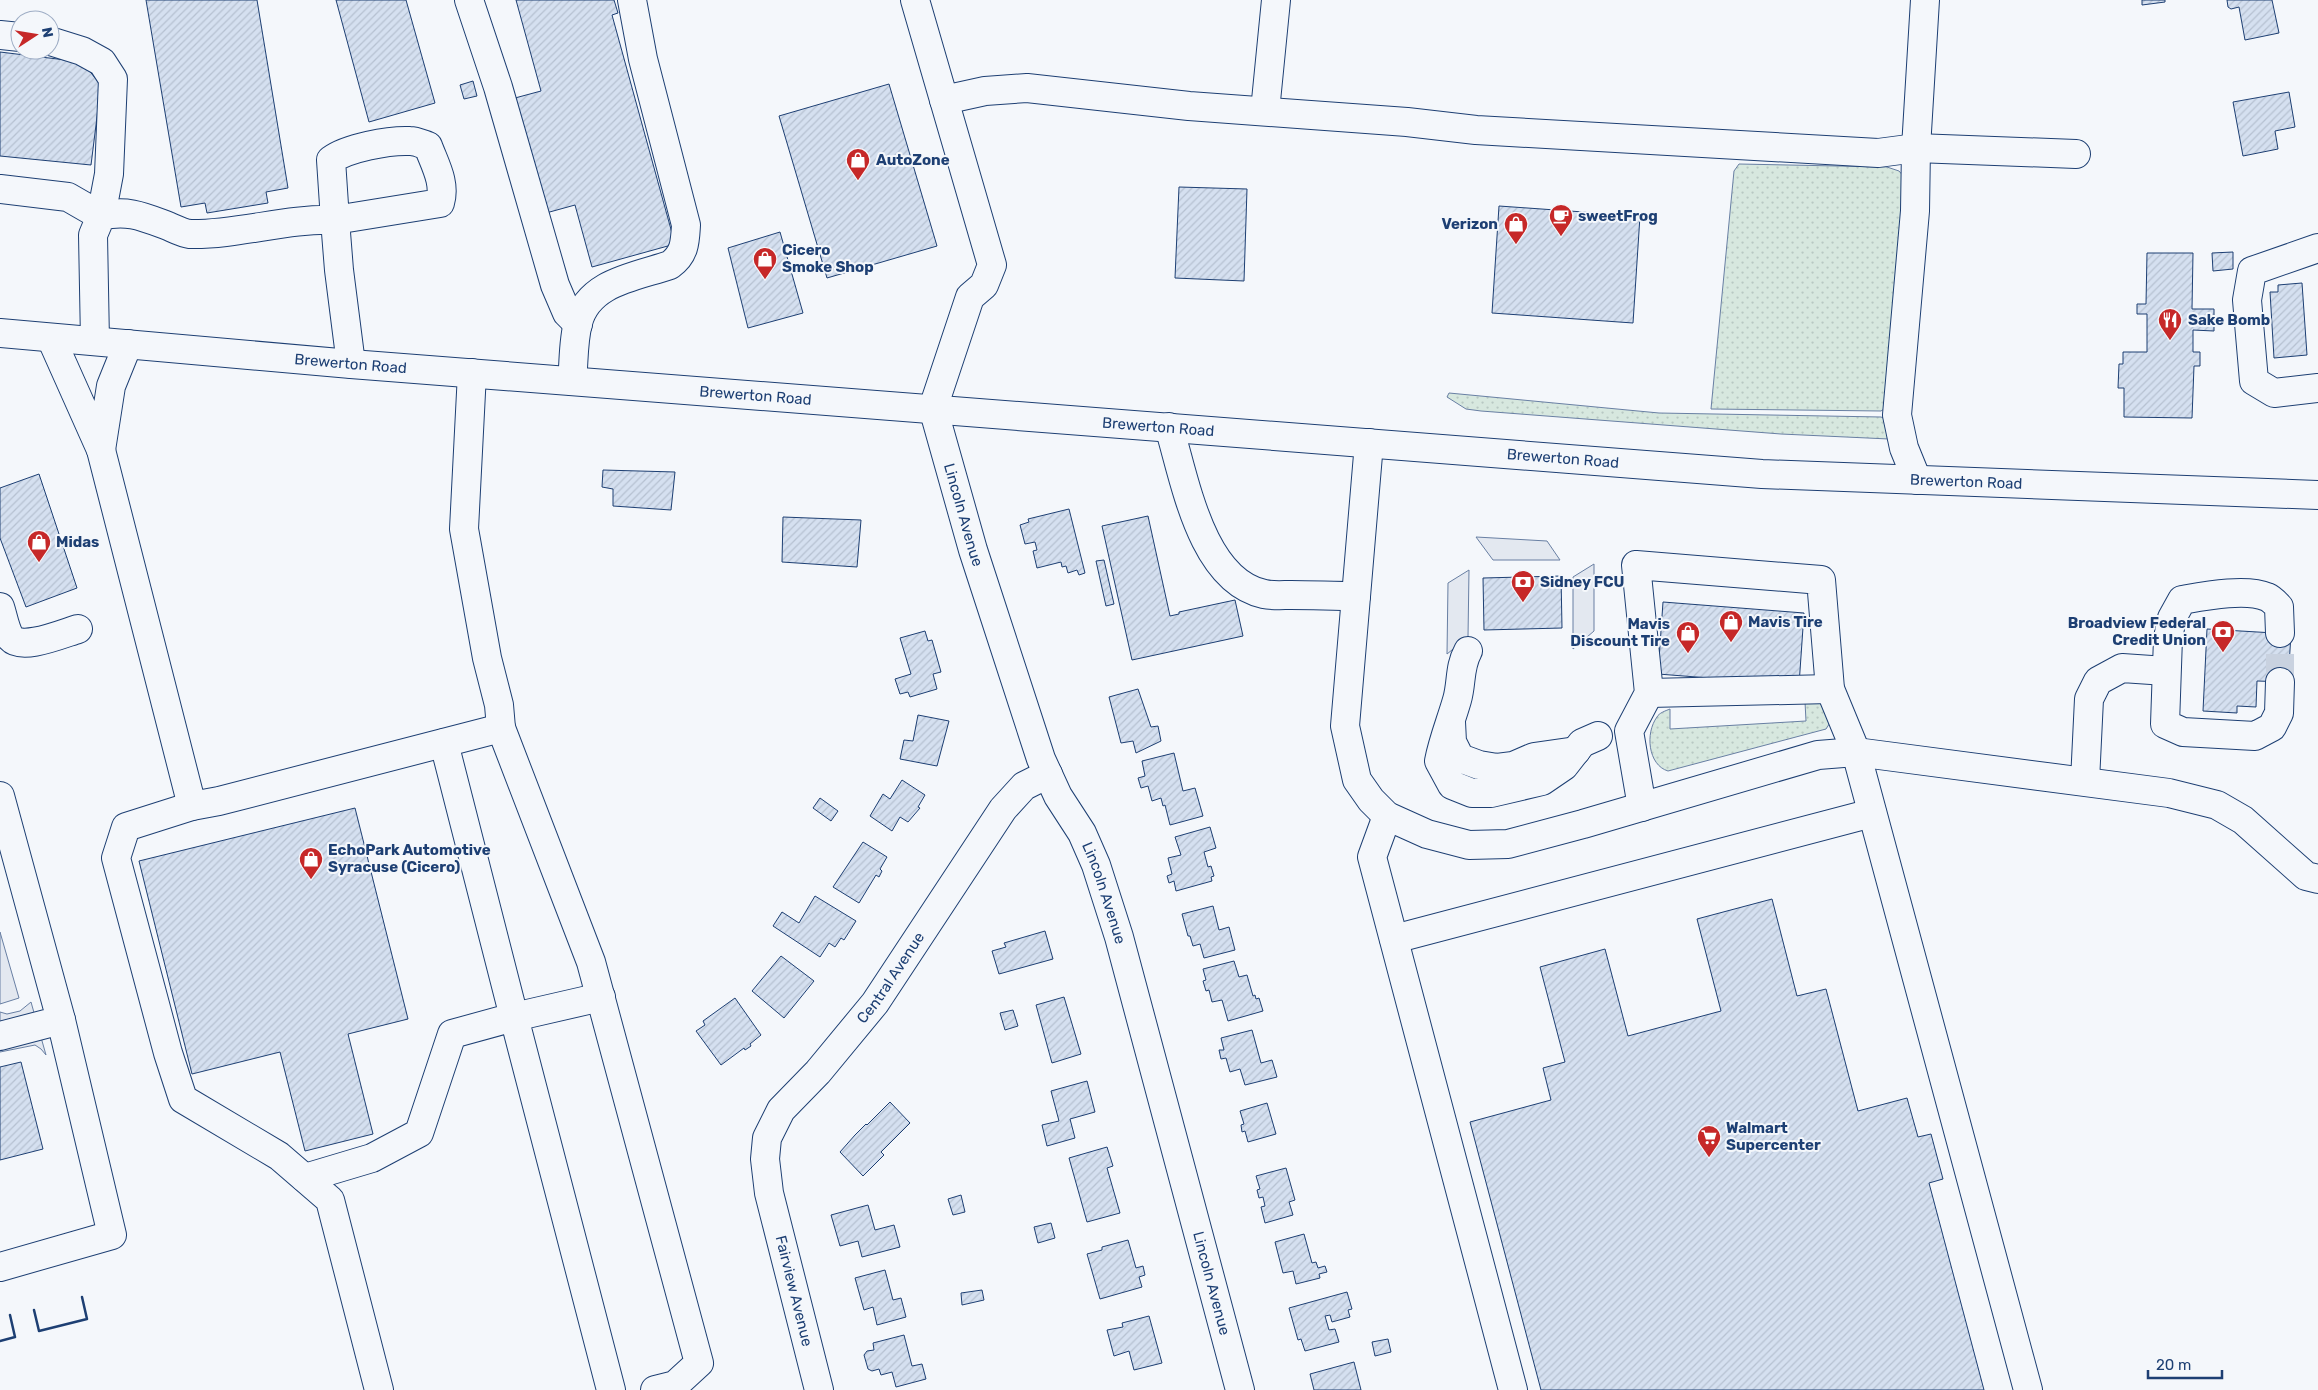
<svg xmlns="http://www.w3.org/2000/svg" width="2318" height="1390" font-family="Rubik,sans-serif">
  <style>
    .grass { fill: url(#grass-dots); stroke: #687fa3 }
    .parking { fill: #e3e8f0; stroke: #687fa3 }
    .building { fill: url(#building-hatch); stroke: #1d3f73 }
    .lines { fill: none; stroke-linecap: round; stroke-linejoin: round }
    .minor-tunnel { stroke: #c9d2e0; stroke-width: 28; stroke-dasharray: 28 14; stroke-linecap: butt }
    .minor-casing { stroke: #1d3f73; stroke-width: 30 }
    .major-casing { stroke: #1d3f73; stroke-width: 30 }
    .minor { stroke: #f4f7fb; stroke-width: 28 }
    .major { stroke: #f4f7fb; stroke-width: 28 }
    .wall { stroke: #1d3f73; stroke-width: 2.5 }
    .labels { text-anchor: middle; stroke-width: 4; stroke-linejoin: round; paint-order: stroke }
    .poi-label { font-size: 15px; font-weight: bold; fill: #1d3f73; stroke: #f4f7fb; text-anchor: start }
    .street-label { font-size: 15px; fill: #1d3f73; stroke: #f4f7fb }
  </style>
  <defs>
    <pattern id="grass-dots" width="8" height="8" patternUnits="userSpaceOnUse" patternTransform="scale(1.25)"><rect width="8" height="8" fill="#d7e8df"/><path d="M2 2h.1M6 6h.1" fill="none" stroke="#b8c8c3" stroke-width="1.8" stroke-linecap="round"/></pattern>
    <pattern id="building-hatch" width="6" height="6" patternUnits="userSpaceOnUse" patternTransform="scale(1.25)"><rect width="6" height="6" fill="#d5e0f0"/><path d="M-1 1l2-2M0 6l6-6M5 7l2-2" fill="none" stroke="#b6c1d1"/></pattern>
  </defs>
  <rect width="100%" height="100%" fill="#f4f7fb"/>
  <g class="grass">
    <polygon points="1739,164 1887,167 1899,171 1905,178 1887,407 1881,411 1711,409 1734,171"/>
    <polygon points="1449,393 1659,413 1881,417 1886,419 1889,439 1781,434 1481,411 1466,409 1447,397"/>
    <path d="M 1805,702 L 1823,702 L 1833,718 L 1826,729 L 1668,771 C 1648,765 1645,733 1657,717 C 1659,713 1665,711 1670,709 L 1670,729 L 1806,721 Z"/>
  </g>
  <g class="parking">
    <polygon points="1476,537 1547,541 1560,560 1493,560"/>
    <polygon points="1594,564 1594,631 1573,649 1573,577"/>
    <polygon points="1469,570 1468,637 1447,654 1448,583"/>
    <polygon points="0,932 19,998 0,1004"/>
    <polygon points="31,1002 46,1055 41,1049 35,1045 0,1052 0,1012 7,1014 20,1011"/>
  </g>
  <g class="building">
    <polygon points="146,0 257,0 288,188 266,192 268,203 207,213 205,203 181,207"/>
    <polygon points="336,0 406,0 435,103 369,122"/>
    <polygon points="516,0 614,0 618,13 612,15 675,244 592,267 575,205 546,213 515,98 541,91"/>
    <polygon points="2142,0 2165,0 2165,2 2142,5"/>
    <polygon points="2227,0 2272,0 2279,33 2245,40 2239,7 2231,9 2228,7"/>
    <polygon points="0,52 82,62 101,85 91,165 0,156"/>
    <polygon points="473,81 477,96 464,99 460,85"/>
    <polygon points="889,84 937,246 827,278 779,116"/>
    <polygon points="2289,92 2295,127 2275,131 2278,149 2243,156 2233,102"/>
    <polygon points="1179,187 1247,189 1244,281 1175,278"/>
    <polygon points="1499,206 1640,216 1633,323 1492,313"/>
    <polygon points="780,232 803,313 748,328 728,248"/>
    <polygon points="2233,252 2233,269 2213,271 2212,253"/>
    <polygon points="2147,253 2193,253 2192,309 2214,309 2214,331 2193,330 2193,352 2200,352 2200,366 2194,366 2192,418 2124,417 2124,388 2118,388 2119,364 2123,364 2123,352 2147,352 2147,314 2137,314 2137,304 2146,304"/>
    <polygon points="2302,283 2307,355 2274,358 2270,292 2278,292 2278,285"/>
    <polygon points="603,470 675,472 671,510 613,506 613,489 602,487"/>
    <polygon points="39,474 77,588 26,607 0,538 0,488"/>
    <polygon points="1069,509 1085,573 1079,575 1077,570 1068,573 1066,566 1062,567 1061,562 1037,568 1033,551 1037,550 1035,542 1025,544 1020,525 1029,522 1028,519"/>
    <polygon points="1148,516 1170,616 1179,614 1179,612 1235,600 1243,636 1132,660 1102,526"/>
    <polygon points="783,517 861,520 857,567 782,562"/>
    <polygon points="1104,560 1114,604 1106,606 1096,561"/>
    <polygon points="1561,576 1562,628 1484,630 1483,578"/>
    <polygon points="1663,602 1804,613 1799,685 1658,674"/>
    <polygon points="2207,629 2291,634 2288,682 2257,681 2256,707 2237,706 2237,713 2203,711"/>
    <polygon points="925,631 928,641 932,640 941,672 933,674 937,689 910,697 908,692 900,694 895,679 911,674 900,638"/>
    <polygon points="1138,689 1151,727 1158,726 1161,741 1136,753 1133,741 1121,743 1109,697"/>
    <polygon points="918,715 949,721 937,766 900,759 904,740 913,741"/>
    <polygon points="1174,753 1183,791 1195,788 1203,816 1170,825 1165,805 1163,806 1161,798 1152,801 1148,786 1141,788 1138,778 1145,776 1142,761"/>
    <polygon points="902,780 925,795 918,807 920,808 908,822 900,817 892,831 870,816 883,794 890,799"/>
    <polygon points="820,798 838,811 831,821 813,808"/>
    <polygon points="355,808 408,1019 348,1034 373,1134 305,1151 280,1052 192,1074 139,861"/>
    <polygon points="1210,827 1216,848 1204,852 1208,867 1211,866 1214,876 1211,877 1212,881 1176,891 1174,881 1169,883 1167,876 1172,874 1168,858 1181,855 1175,837"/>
    <polygon points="863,842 887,857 880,869 882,871 879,877 876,875 859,903 833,887"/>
    <polygon points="815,896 856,921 844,940 841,938 835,947 829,943 820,957 773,926 782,912 799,923"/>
    <polygon points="1772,899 1797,996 1826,989 1858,1111 1907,1098 1918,1137 1931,1134 1943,1179 1929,1183 1984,1390 1541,1390 1470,1122 1551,1100 1543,1068 1565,1062 1540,967 1605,949 1628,1036 1721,1011 1697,919"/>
    <polygon points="1213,906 1219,930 1229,927 1235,950 1204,958 1200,944 1193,946 1190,936 1188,936 1182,914"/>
    <polygon points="1045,931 1053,959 999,974 992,951 1006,947 1004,943"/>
    <polygon points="781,956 814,981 784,1018 752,991"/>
    <polygon points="1234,961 1239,977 1247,975 1253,996 1255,995 1256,999 1259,998 1263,1011 1228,1021 1222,1000 1212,1002 1209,990 1206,991 1203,981 1206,980 1203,969"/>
    <polygon points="1064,997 1081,1054 1052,1063 1036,1005"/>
    <polygon points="735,998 761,1035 750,1044 751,1046 745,1050 744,1048 721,1065 696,1031 705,1025 703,1021"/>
    <polygon points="1013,1010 1018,1026 1005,1030 1000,1013"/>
    <polygon points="1252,1030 1261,1063 1272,1060 1277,1077 1245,1085 1240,1069 1230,1072 1226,1058 1221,1059 1219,1050 1224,1050 1221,1038"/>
    <polygon points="21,1062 43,1149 0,1160 0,1067"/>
    <polygon points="1087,1081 1095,1112 1070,1119 1075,1138 1047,1146 1042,1125 1059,1121 1051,1091"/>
    <polygon points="890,1102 910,1123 881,1152 884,1155 863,1176 840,1152 855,1135 866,1124 867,1125"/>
    <polygon points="1267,1103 1276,1134 1248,1142 1245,1131 1242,1132 1241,1125 1244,1124 1240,1111"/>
    <polygon points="1107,1147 1113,1166 1107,1168 1120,1213 1087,1222 1069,1158"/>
    <polygon points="1286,1168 1295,1200 1289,1202 1293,1215 1265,1223 1261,1207 1265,1206 1263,1197 1259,1198 1257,1190 1260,1189 1256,1176"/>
    <polygon points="961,1195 965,1212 953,1215 948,1199"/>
    <polygon points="868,1205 875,1230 894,1225 900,1247 862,1257 858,1241 840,1246 831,1215"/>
    <polygon points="1051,1223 1055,1238 1038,1243 1034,1227"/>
    <polygon points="1304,1234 1312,1263 1316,1262 1318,1268 1325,1266 1327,1272 1319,1274 1320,1278 1296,1284 1293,1271 1283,1273 1275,1242"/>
    <polygon points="1128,1240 1136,1268 1143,1266 1145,1275 1139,1277 1142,1287 1100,1299 1087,1254 1102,1250 1102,1247"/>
    <polygon points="885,1270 893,1300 901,1298 906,1317 877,1325 873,1307 864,1310 855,1278"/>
    <polygon points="982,1290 984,1300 962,1305 961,1293"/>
    <polygon points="1347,1292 1352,1309 1348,1310 1350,1317 1332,1322 1330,1315 1325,1316 1329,1330 1335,1329 1339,1342 1305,1351 1301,1339 1298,1340 1289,1308"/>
    <polygon points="1149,1316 1162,1363 1134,1370 1129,1351 1114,1356 1107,1330 1123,1327 1122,1323"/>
    <polygon points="904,1335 912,1366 922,1364 926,1379 896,1387 892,1372 881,1375 879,1369 872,1371 868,1369 864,1355 867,1351 874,1350 873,1343"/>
    <polygon points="1388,1339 1391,1352 1375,1356 1372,1342"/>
    <polygon points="1354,1362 1361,1390 1314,1390 1310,1374"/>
  </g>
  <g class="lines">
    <polyline class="minor-tunnel" points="2280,682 2280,633"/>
    <g class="minor-casing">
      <g id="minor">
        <polyline points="469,0 498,87 555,285 567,313 578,324"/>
        <path id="s1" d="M 915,0 L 992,265 L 984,285 L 970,297 L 933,408 L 973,550 L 1041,759 L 1058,796 L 1082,833 L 1096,865 L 1119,937 L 1240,1390"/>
        <polyline points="0,35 20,37"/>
        <polyline points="944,100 985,91 1027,88 1189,106 1407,122 1476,130 1878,153 1916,148 2076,154"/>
        <polyline points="1265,111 1276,0"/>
        <polyline points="0,189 68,197 101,216 109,174 113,79 102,62 82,51 50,41"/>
        <polyline points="2318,248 2252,271 2247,300 2254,381 2274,393 2318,388"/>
        <polyline points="51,338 101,450 111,386 128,344"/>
        <path d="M 95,341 L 93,235 L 101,216 C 127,209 144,217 168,226 C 175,229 182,233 190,234 C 239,235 286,218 335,220 L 331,160 C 347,148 389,140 410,141 C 416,141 422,144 428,146 C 435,165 446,183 440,203 L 335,220 L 339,270 L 351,364"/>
        <path d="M 572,381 C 574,363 573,341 578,323 C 588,282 635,277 670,265 C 685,254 685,242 686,225 L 643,59 L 632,0"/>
        <path d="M 1169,427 C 1185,480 1201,580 1264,594 C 1273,596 1283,595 1291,595 C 1313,595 1334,596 1356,596"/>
        <polyline points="1369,443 1345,726 1357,780 1371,800 1387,816 1427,834 1469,845 1508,844 1583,824 1818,755 1856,752 2169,793 2217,805 2243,820 2306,876 2318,879"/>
        <polyline points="101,450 192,806 219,801 501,728 499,705 487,658 464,529 472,373"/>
        <polyline points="1917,480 1904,448 1897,415 1915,211 1916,148 1925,0"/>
        <path d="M 0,607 C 3,616 5,629 10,637 C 20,652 64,633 78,629"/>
        <path d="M 1468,651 C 1459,667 1462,683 1457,700 C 1451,721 1443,740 1439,761 L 1452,785 L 1472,793 L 1491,793 L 1542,781 L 1564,766 L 1582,743 L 1598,736"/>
        <path d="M 2280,682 L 2279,713 L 2272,727 L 2255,736 L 2183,732 L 2165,724 L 2168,638 L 2172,618 L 2182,600 C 2205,596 2246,588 2267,597 C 2272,599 2276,604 2279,607 L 2280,633"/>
        <polyline points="1649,693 1830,689"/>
        <polyline points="1451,722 1452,742 1460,758 1479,765 1497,768 1513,766 1534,757 1576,751"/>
        <polyline points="501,728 591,962 699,1363 675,1385 655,1390"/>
        <polyline points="2085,781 2089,699 2098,681 2122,668 2166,671"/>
        <polyline points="0,796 61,1020 0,1036"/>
        <polyline points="192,806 126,827 116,858 168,1053 183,1099 279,1156 330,1200 379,1390"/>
        <polyline points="1642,807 1629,731 1649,693 1636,565 1821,580 1830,689 1856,752 2028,1390"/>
        <polyline points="1387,816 1372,857 1513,1390"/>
        <polyline points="1394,939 1872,813"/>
        <polyline points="601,997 514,1017 611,1390"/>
        <polyline points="305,1178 372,1158 419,1133 452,1034 514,1017 444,743"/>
        <polyline points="0,1267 112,1235 61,1020"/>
        <path id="s2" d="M 819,1390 L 769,1193 L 765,1159 L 767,1138 L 781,1110 L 818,1072 L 875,1003 L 1003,809 L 1024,786 L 1048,774"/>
      </g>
    </g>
    <g class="major-casing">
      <g id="major">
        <path id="s3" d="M 0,333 L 351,364 L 1762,474 L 2318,495"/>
      </g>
    </g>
    <use href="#minor" class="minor"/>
    <use href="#major" class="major"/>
    <g class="wall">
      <polyline points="34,1310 39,1331 87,1319 82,1297"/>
      <polyline points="0,1341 15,1337 10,1315"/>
    </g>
  </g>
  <defs>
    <g id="shop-pin" transform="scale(1.25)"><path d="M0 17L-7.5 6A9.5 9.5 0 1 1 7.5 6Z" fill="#c62828" stroke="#f4f7fb"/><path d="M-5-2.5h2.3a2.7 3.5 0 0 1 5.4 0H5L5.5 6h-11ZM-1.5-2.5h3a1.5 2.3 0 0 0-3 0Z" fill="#fff"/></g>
    <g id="cafe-pin" transform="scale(1.25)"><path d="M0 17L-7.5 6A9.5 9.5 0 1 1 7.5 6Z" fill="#c62828" stroke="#f4f7fb"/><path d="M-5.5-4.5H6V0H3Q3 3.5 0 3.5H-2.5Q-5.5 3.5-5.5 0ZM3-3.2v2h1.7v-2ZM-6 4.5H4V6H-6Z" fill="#fff"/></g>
    <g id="restaurant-pin" transform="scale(1.25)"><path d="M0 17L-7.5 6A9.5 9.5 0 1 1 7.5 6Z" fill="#c62828" stroke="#f4f7fb"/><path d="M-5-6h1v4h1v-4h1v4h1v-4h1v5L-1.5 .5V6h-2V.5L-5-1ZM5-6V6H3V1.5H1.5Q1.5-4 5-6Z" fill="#fff"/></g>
    <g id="bank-pin" transform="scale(1.25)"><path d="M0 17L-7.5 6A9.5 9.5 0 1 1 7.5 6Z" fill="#c62828" stroke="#f4f7fb"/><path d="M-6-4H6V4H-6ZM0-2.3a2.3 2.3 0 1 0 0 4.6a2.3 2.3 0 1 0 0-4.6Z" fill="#fff"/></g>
    <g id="supermarket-pin" transform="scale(1.25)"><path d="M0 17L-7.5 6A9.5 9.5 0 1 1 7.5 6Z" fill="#c62828" stroke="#f4f7fb"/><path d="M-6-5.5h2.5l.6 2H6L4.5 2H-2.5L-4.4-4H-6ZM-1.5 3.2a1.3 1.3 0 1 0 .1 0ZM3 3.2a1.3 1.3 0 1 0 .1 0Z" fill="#fff"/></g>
  </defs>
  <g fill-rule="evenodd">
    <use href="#shop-pin" x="858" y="160"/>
    <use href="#cafe-pin" x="1561" y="216"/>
    <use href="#shop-pin" x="1516" y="224"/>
    <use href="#shop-pin" x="765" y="259"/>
    <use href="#restaurant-pin" x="2170" y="320"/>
    <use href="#shop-pin" x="39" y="542"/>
    <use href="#bank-pin" x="1523" y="582"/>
    <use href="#shop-pin" x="1731" y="622"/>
    <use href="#bank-pin" x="2223" y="632"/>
    <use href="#shop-pin" x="1688" y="633"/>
    <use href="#shop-pin" x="311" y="859"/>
    <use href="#supermarket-pin" x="1709" y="1137"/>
  </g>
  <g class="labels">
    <g class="poi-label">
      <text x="876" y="165">AutoZone</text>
      <text x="1578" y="221">sweetFrog</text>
      <text x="1498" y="229" text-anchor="end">Verizon</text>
      <text x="782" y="255">Cicero<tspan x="782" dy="17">Smoke Shop</tspan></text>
      <text x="2188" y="325">Sake Bomb</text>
      <text x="56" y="547">Midas</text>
      <text x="1540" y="587">Sidney FCU</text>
      <text x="1748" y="627">Mavis Tire</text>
      <text x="2206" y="628" text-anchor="end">Broadview Federal<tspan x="2206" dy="17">Credit Union</tspan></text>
      <text x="1670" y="629" text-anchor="end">Mavis<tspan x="1670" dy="17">Discount Tire</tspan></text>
      <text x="328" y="855">EchoPark Automotive<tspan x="328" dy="17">Syracuse (Cicero)</tspan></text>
      <text x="1726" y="1133">Walmart<tspan x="1726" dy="17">Supercenter</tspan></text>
    </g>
    <g class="street-label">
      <text dy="5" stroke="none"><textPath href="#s3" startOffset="352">Brewerton Road</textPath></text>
      <text dy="5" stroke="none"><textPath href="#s3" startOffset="758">Brewerton Road</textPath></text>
      <text dy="5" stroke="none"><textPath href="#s3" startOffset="1162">Brewerton Road</textPath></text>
      <text dy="5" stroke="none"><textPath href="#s3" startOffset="1568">Brewerton Road</textPath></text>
      <text dy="5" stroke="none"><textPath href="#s3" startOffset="1972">Brewerton Road</textPath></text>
      <text dy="5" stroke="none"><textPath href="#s1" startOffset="544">Lincoln Avenue</textPath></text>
      <text dy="5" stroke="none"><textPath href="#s1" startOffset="949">Lincoln Avenue</textPath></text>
      <text dy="5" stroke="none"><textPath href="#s2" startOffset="462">Central Avenue</textPath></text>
      <text dy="5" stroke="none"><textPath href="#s1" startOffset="1354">Lincoln Avenue</textPath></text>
      <text transform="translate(794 1291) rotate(76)" y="5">Fairview Avenue</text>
    </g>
  </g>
  <g transform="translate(35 35) rotate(78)"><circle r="24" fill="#f4f7fb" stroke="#9eadc5"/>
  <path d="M0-4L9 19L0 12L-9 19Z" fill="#c62828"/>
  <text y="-8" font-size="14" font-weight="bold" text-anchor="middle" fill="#1d3f73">N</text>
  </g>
  <path d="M2148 1370v8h74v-8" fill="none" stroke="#1d3f73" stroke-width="2.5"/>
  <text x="2156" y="1370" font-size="15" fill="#1d3f73" stroke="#f4f7fb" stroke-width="4" paint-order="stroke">20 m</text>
</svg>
